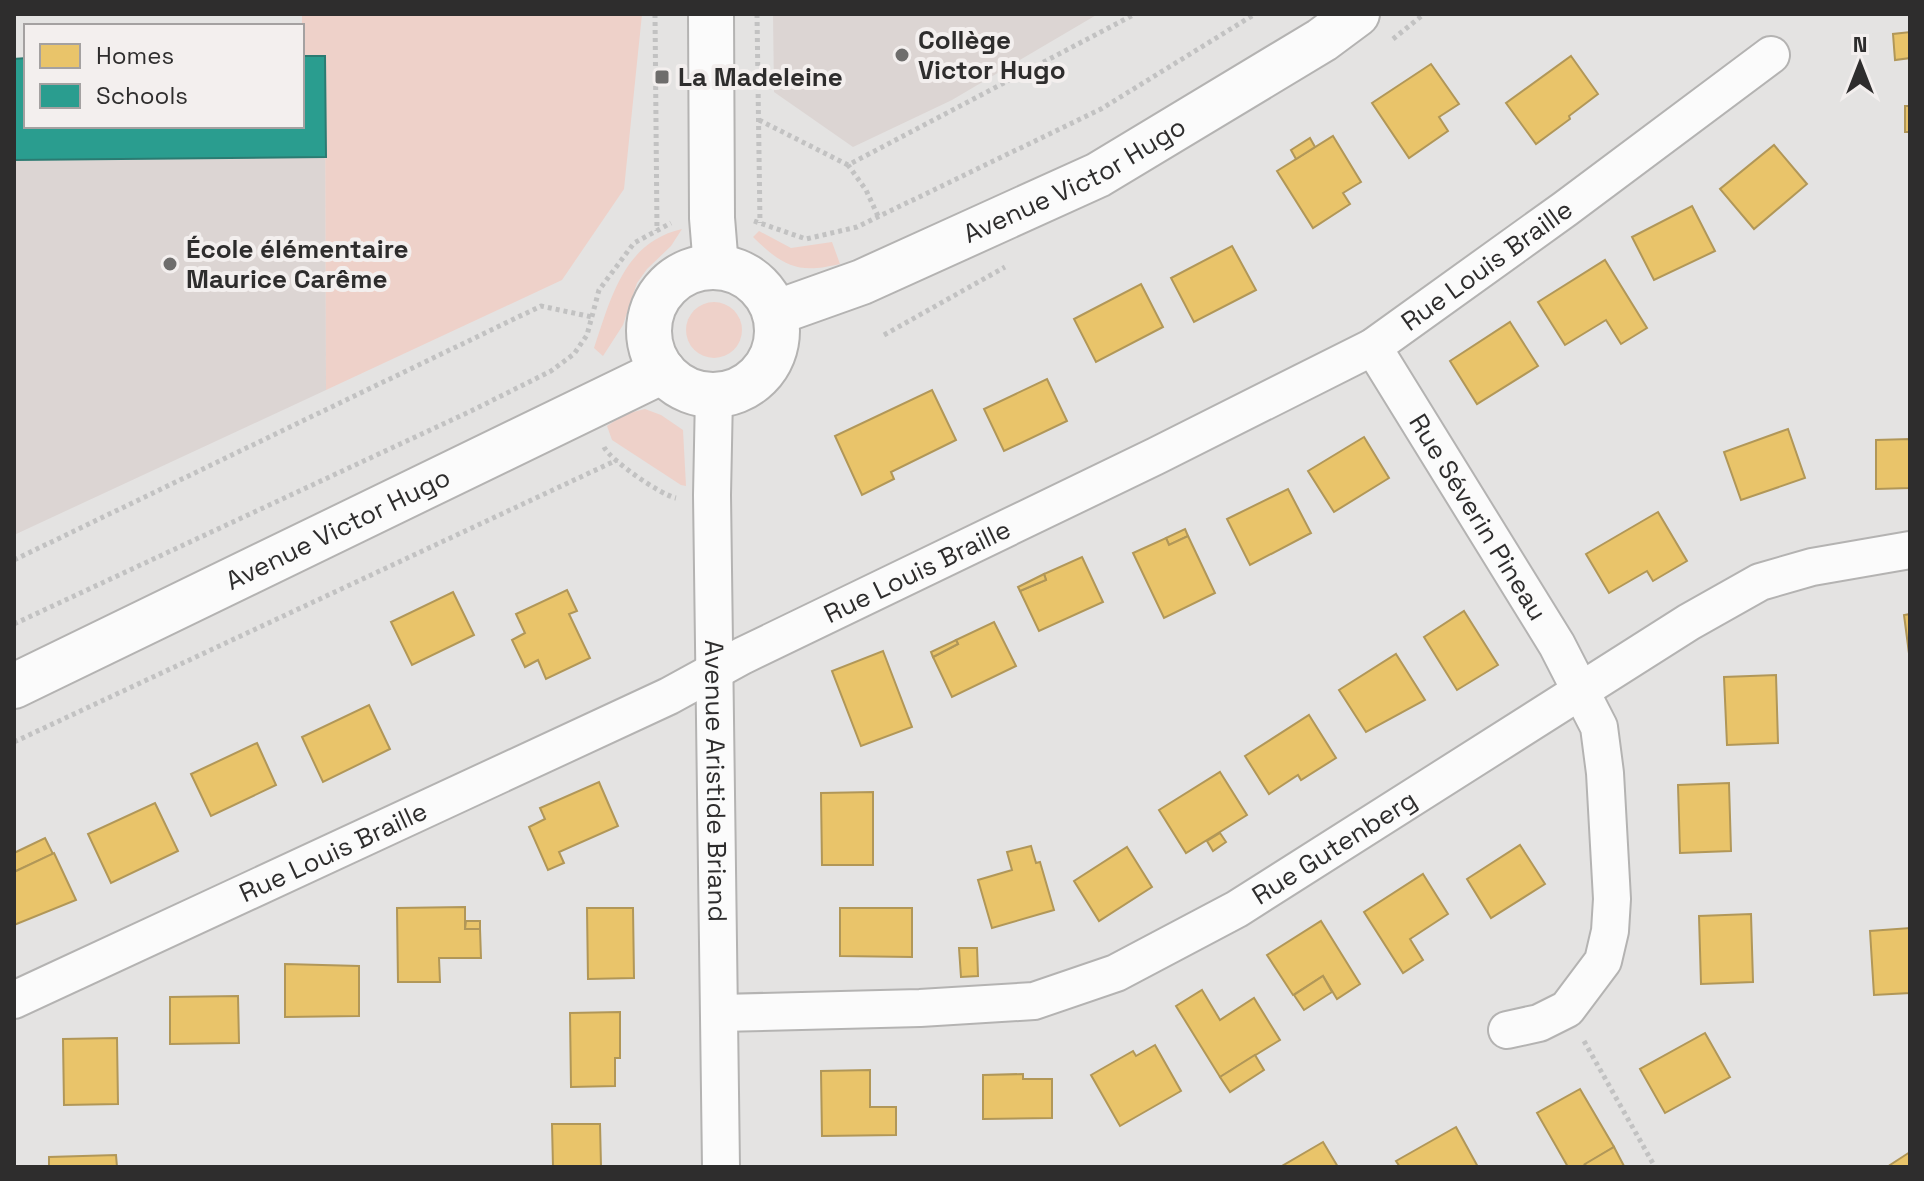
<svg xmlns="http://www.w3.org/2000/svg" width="1924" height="1181" font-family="'Space Grotesk',sans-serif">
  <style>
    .built { fill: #dcd5d3 }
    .green { fill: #eed1c9 }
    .homes { fill: #e9c46a; stroke: #b19758; stroke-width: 2 }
    .schools { fill: #2a9d8f; stroke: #2b7b72; stroke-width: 2 }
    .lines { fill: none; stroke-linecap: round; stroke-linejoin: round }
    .street-casing { stroke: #b4b3b2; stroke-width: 40 }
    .secondary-casing { stroke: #b4b3b2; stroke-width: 48 }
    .path { stroke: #c2c2c2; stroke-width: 5; stroke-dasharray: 4 4; stroke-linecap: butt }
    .street { stroke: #fbfbfb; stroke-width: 36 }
    .secondary { stroke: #fbfbfb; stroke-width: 44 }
    .poi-dot { fill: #6e6d6c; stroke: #f3efee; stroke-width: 3 }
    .labels { text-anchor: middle; stroke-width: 8; stroke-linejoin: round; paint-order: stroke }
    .poi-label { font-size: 26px; font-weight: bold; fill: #2e2d2d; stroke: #f3efee; text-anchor: start }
    .street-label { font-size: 26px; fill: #2e2d2d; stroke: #f3efee }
  </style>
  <rect width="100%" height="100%" fill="#e4e3e2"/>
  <g class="built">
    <polygon points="773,14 1098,14 952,100 853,147 774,92"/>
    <polygon points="302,56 325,56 326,390 14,535 14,59 26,58 26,126 302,126"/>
  </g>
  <g class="green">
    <polygon points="302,14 642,14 624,189 562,280 326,390 325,56 302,56"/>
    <path d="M 682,229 L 671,246 L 647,269 L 637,283 L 623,325 L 603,356 L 594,348 C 611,298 624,242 682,229 Z"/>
    <path d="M 759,231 L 791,248 L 832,242 L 840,264 C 798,274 784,267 753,237 Z"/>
    <circle cx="714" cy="330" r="28"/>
    <polygon points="645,409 661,415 683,430 686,486 681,485 612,440 607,426 625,414"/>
  </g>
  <g class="homes">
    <polygon points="1910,32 1910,58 1895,60 1893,34"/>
    <polygon points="1571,56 1598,94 1569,116 1570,119 1536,144 1506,103"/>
    <polygon points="1431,64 1459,104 1439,117 1448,131 1409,158 1372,103"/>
    <rect x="1905" y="106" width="5" height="26"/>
    <polygon points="1333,136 1361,182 1343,193 1350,204 1313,228 1277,171"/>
    <polygon points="1310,138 1315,147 1296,159 1291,150"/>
    <polygon points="1774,145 1807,184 1754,229 1720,189"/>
    <polygon points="1692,206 1715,251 1654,280 1632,237"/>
    <polygon points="1232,246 1256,290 1194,322 1171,278"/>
    <polygon points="1605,260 1647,328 1621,344 1606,320 1565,345 1538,302"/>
    <polygon points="1141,284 1163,327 1096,362 1074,319"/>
    <polygon points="1510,322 1538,366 1477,404 1450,361"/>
    <polygon points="1047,379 1067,421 1004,451 984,409"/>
    <polygon points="932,390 956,440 891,472 894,479 862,495 835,436"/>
    <polygon points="1788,429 1805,478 1741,500 1724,452"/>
    <polygon points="1364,437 1389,478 1334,512 1308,471"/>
    <polygon points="1910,439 1910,488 1876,489 1876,440"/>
    <polygon points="1288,489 1311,533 1250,565 1227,519"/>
    <polygon points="1658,512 1687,561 1653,581 1647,571 1609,593 1586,554"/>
    <polygon points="1185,529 1188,536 1169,545 1166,538"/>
    <polygon points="1188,536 1215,593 1164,618 1133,553 1166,538 1169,545"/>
    <polygon points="1082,557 1103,602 1039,631 1020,591 1046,580 1044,574"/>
    <polygon points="1044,574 1046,580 1020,591 1018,587"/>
    <polygon points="567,590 577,611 569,614 590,658 546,679 538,660 525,667 512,640 525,633 516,614"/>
    <polygon points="453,592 474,635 412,665 391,622"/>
    <polygon points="1464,611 1498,665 1457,690 1424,637"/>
    <polygon points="1910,614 1910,661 1904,615"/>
    <polygon points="994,622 1016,666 952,697 933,657 958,644 956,640"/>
    <polygon points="956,640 958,644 933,657 931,652"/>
    <polygon points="883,651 912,727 861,746 832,671"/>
    <polygon points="1396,654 1425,700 1366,732 1339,690"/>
    <polygon points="1776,675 1778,743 1727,745 1724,677"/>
    <polygon points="369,705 390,749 323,782 302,737"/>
    <polygon points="1309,715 1336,758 1301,780 1298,775 1269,794 1245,756"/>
    <polygon points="257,743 276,785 211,816 191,774"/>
    <polygon points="1220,772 1247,815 1186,853 1159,810"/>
    <polygon points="599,782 618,826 559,852 564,863 548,870 529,827 545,819 540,808"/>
    <polygon points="1729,783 1731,851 1680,853 1678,785"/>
    <polygon points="873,792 873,865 822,865 821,793"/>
    <polygon points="155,803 178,851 111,883 88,834"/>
    <polygon points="1220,833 1226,842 1213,851 1207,841"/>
    <polygon points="45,838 53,854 14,872 14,853"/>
    <polygon points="1520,845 1545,884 1491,918 1467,879"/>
    <polygon points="1031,846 1036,863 1040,862 1054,910 992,928 978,880 1012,870 1007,852"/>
    <polygon points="1127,847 1152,887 1099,921 1074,881"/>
    <polygon points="54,853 76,900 14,925 14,872"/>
    <polygon points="1423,874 1448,914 1410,939 1423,960 1403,973 1364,912"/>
    <polygon points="465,907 465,929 480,929 481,958 439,958 440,982 398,982 397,908"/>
    <polygon points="587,908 633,908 634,978 588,979"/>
    <polygon points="840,908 912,908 912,957 840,956"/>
    <polygon points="1751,914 1753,982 1701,984 1699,916"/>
    <polygon points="466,921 480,921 480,929 465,929"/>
    <polygon points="1321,921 1360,984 1337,999 1323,976 1293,995 1267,955"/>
    <polygon points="1910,928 1910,993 1874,995 1870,931"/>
    <polygon points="959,948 977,948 978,976 961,977"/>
    <polygon points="285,964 359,966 359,1016 285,1017"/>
    <polygon points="1323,976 1332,992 1304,1010 1294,995"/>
    <polygon points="1202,990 1220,1020 1254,998 1280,1040 1220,1077 1176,1006"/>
    <polygon points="238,996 239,1043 170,1044 170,997"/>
    <polygon points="620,1012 620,1058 615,1058 615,1086 571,1087 570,1013"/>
    <polygon points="1705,1033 1730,1077 1665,1113 1640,1069"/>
    <polygon points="117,1038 118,1104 64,1105 63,1039"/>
    <polygon points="1155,1045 1181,1091 1120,1126 1091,1075 1133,1051 1136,1056"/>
    <polygon points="1255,1055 1264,1070 1230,1092 1220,1077"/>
    <polygon points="870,1070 870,1107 896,1107 896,1135 822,1136 821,1071"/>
    <polygon points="1023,1074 1023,1079 1052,1079 1052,1118 983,1119 983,1075"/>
    <polygon points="1580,1089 1614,1147 1581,1167 1568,1167 1537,1113"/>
    <polygon points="552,1124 600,1124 601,1167 553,1167"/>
    <polygon points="1456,1127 1478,1167 1400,1167 1396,1161"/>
    <polygon points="1323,1142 1338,1167 1283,1167 1282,1166"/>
    <polygon points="1614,1147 1624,1166 1587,1167 1585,1164"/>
    <polygon points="1910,1152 1910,1167 1887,1167"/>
    <polygon points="116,1155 117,1167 49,1167 49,1157"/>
  </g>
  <polygon class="schools" points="302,56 325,56 326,157 14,160 14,59 26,58 26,126 302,126"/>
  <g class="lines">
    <g class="street-casing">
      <g id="street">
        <path id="s1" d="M 1373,347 L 1557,645 L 1599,727 L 1605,773 L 1612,899 L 1610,931 L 1603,961 L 1567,1009 L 1539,1023 L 1507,1030"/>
        <path id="s2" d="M 714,395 L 712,495 L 721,1167"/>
        <path id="s3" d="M 14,1000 L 669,696 L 742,656 L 1156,456 L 1373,347 L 1565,209 L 1771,55"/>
        <path id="s4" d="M 719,1013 L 920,1008 L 1034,1001 L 1116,973 L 1237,909 L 1689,622 L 1760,582 L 1812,567 L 1910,550"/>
      </g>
    </g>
    <g class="secondary-casing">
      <g id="secondary">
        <polyline points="711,14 712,218 716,267"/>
        <circle cx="713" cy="331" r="64"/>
        <path id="s5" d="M 775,313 L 862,282 L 1098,175 L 1322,40 L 1357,14"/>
        <path id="s6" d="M 14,686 L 663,371"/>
      </g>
    </g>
    <g class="path">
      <polyline points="655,14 657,231"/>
      <polyline points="757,14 760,223"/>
      <polyline points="1393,39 1424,14"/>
      <polyline points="759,120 848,165"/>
      <polyline points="878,216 866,190 848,165 1135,14"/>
      <polyline points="754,221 806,239 857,227 1101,109 1255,14"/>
      <polyline points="884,335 1005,267"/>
      <path d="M 604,447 C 610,460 661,495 676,498"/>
      <polyline points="14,560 541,306 592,317"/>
      <polyline points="14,624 471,411 551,371 574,354 587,335 599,290 634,243 671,223"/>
      <polyline points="14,742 617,460"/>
      <polyline points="1584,1041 1655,1167"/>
    </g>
    <use href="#street" class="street"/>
    <use href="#secondary" class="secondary"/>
  </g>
  <g class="poi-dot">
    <circle cx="902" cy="55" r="8"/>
    <rect x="654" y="69" width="16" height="16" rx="4"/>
    <circle cx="170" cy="264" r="8"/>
  </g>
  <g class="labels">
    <g class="poi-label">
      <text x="918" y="49">Collège<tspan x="918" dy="30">Victor Hugo</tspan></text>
      <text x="678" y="86">La Madeleine</text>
      <text x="186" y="258">École élémentaire<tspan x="186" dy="30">Maurice Carême</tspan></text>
    </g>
    <g class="street-label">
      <text dy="9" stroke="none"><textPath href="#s5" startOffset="328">Avenue Victor Hugo</textPath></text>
      <text dy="9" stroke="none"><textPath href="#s3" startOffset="1648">Rue Louis Braille</textPath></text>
      <text dy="9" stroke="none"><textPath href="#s1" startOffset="200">Rue Séverin Pineau</textPath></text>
      <text dy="9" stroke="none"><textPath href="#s6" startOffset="360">Avenue Victor Hugo</textPath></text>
      <text dy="9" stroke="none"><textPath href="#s3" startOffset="1000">Rue Louis Braille</textPath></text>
      <text dy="9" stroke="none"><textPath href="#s2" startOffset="386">Avenue Aristide Briand</textPath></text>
      <text dy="9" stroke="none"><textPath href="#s4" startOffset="654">Rue Gutenberg</textPath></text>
      <text dy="9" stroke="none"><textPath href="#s3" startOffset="352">Rue Louis Braille</textPath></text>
    </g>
  </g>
  <rect width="1924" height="1181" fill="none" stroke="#2e2d2d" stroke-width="32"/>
  <rect x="24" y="24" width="280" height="104" fill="#f3efee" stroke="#a4a1a1" stroke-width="2"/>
  <rect x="40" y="44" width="40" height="24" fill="#e9c46a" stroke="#a4a1a1" stroke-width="2"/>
  <text x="96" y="64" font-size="24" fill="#2e2d2d">Homes</text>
  <rect x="40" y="84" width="40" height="24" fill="#2a9d8f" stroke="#a4a1a1" stroke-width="2"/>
  <text x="96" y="104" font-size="24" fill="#2e2d2d">Schools</text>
  <g transform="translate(1860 64)" stroke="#f3efee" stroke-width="6" paint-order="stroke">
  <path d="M0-6L14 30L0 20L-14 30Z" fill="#2e2d2d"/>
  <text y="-12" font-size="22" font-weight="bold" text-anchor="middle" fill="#2e2d2d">N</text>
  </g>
</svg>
